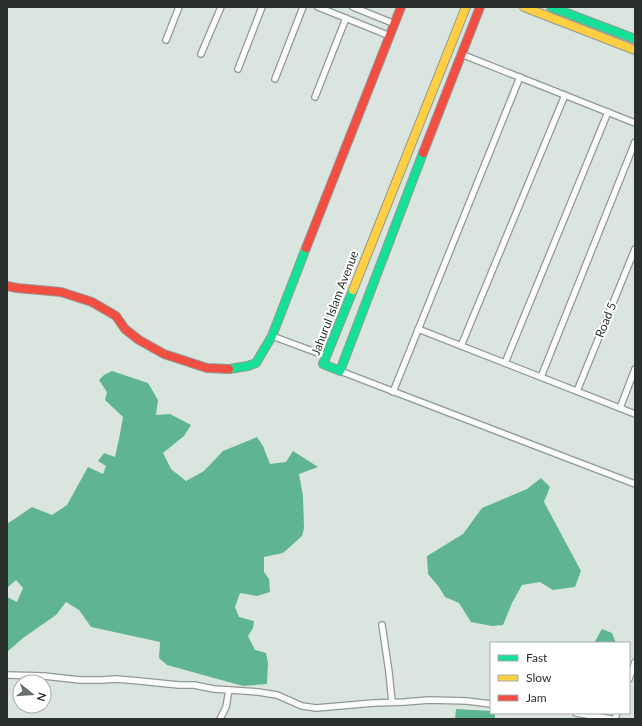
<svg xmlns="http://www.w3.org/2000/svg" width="642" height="726" font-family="Lato,sans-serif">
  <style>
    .water { fill: #5fb592 }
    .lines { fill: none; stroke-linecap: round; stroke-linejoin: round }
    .street-casing { stroke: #919995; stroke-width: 8 }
    .fast-casing { stroke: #919995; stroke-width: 10 }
    .slow-casing { stroke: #919995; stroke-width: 10 }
    .jam-casing { stroke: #919995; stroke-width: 10 }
    .street { stroke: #fafbfa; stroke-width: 5.5 }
    .fast { stroke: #16e098; stroke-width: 8 }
    .slow { stroke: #ffcf43; stroke-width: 8 }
    .jam { stroke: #f24e42; stroke-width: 8 }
    .labels { text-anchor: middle; stroke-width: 4; stroke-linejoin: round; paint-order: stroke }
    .street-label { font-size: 12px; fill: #2a312d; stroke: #fff }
  </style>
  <rect width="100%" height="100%" fill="#dbe5e0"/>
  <g class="water">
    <polygon points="112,371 148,383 158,400 156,415 170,414 191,425 184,436 163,453 171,469 186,481 204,471 223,451 257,437 263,446 270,464 286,462 293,451 318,467 299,474 303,496 304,528 302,536 283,553 264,557 264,572 269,579 270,592 257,596 240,593 235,607 239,617 254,621 253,628 248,636 255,650 266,653 268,663 267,684 243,686 167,665 159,658 160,642 91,627 79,610 66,602 56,615 23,638 7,652 7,597 17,602 23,588 16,580 7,588 7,524 32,507 52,515 67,505 88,467 103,474 106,466 98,461 104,453 115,457 120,434 123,417 105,400 107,392 99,380 104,375"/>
    <polygon points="541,478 550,487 544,502 581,571 575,587 553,590 540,582 522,585 512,603 503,625 492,626 471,622 459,603 445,597 439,587 428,574 427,556 463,534 482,508 527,489"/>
    <polygon points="602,629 612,633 616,643 594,643"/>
    <polygon points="456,709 491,711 491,713 495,713 495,719 455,719"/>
  </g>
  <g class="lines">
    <g class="street-casing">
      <g id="street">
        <polyline points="318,7 390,36"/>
        <polyline points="353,7 395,24"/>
        <polyline points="166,40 179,7"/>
        <polyline points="201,54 221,7"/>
        <polyline points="461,54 635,123"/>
        <polyline points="238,69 262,7"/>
        <polyline points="275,79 303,7"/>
        <polyline points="315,97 346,18"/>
        <polyline points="418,329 635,414"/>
        <polyline points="272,336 326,356"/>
        <polyline points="461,346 565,95"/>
        <polyline points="505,363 608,112"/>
        <polyline points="340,371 635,484"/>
        <polyline points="541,377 635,142"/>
        <polyline points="577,391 635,249"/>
        <polyline points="393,392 520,77"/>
        <polyline points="620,408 635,369"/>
        <polyline points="382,625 389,672 392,702"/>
        <polyline points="7,675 44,676 80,680 102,680 116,679 139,681 179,685 194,685 214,689 258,692 277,695 302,706 316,708 374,703 405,702 429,700 467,701 491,704"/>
        <polyline points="629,679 635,662"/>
        <polyline points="576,713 611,719"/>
        <polyline points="220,719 226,707 229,690"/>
        <polyline points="615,719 617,713"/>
      </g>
    </g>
    <g class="fast-casing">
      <g id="fast">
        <polyline points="551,7 635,39"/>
        <polyline points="353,290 323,364 340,371 423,153"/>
        <polyline points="229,369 248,366 256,363 272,336 306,248"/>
      </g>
    </g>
    <g class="slow-casing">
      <g id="slow">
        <polyline points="524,7 635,50"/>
        <polyline points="353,290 466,7"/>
      </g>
    </g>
    <g class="jam-casing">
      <g id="jam">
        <polyline points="423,153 480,7"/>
        <polyline points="306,248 401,7"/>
        <polyline points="7,286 17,288 61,292 92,302 116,316 125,329 139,340 164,354 207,368 229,369"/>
      </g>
    </g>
    <use href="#street" class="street"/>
    <use href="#fast" class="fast"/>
    <use href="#slow" class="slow"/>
    <use href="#jam" class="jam"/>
  </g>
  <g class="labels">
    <g class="street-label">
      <text transform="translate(335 303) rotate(-69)" y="4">Jahurul Islam Avenue</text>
      <text transform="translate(606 320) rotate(-68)" y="4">Road 5</text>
    </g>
  </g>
  <rect width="642" height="726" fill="none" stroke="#2a312d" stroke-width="16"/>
  <rect x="490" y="642" width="140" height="72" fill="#ffffff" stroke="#aaadab"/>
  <rect x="498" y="655" width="20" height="6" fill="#16e098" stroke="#aaadab"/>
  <text x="526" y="662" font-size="12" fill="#2a312d">Fast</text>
  <rect x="498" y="675" width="20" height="6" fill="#ffcf43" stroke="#aaadab"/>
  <text x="526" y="682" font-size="12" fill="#2a312d">Slow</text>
  <rect x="498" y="695" width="20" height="6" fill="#f24e42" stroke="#aaadab"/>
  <text x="526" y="702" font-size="12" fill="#2a312d">Jam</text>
  <g transform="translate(32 694) rotate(107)"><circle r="19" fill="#ffffff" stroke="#aaadab"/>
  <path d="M0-3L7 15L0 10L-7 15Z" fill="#68706c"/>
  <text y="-6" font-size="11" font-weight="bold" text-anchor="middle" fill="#2a312d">N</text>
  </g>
</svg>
